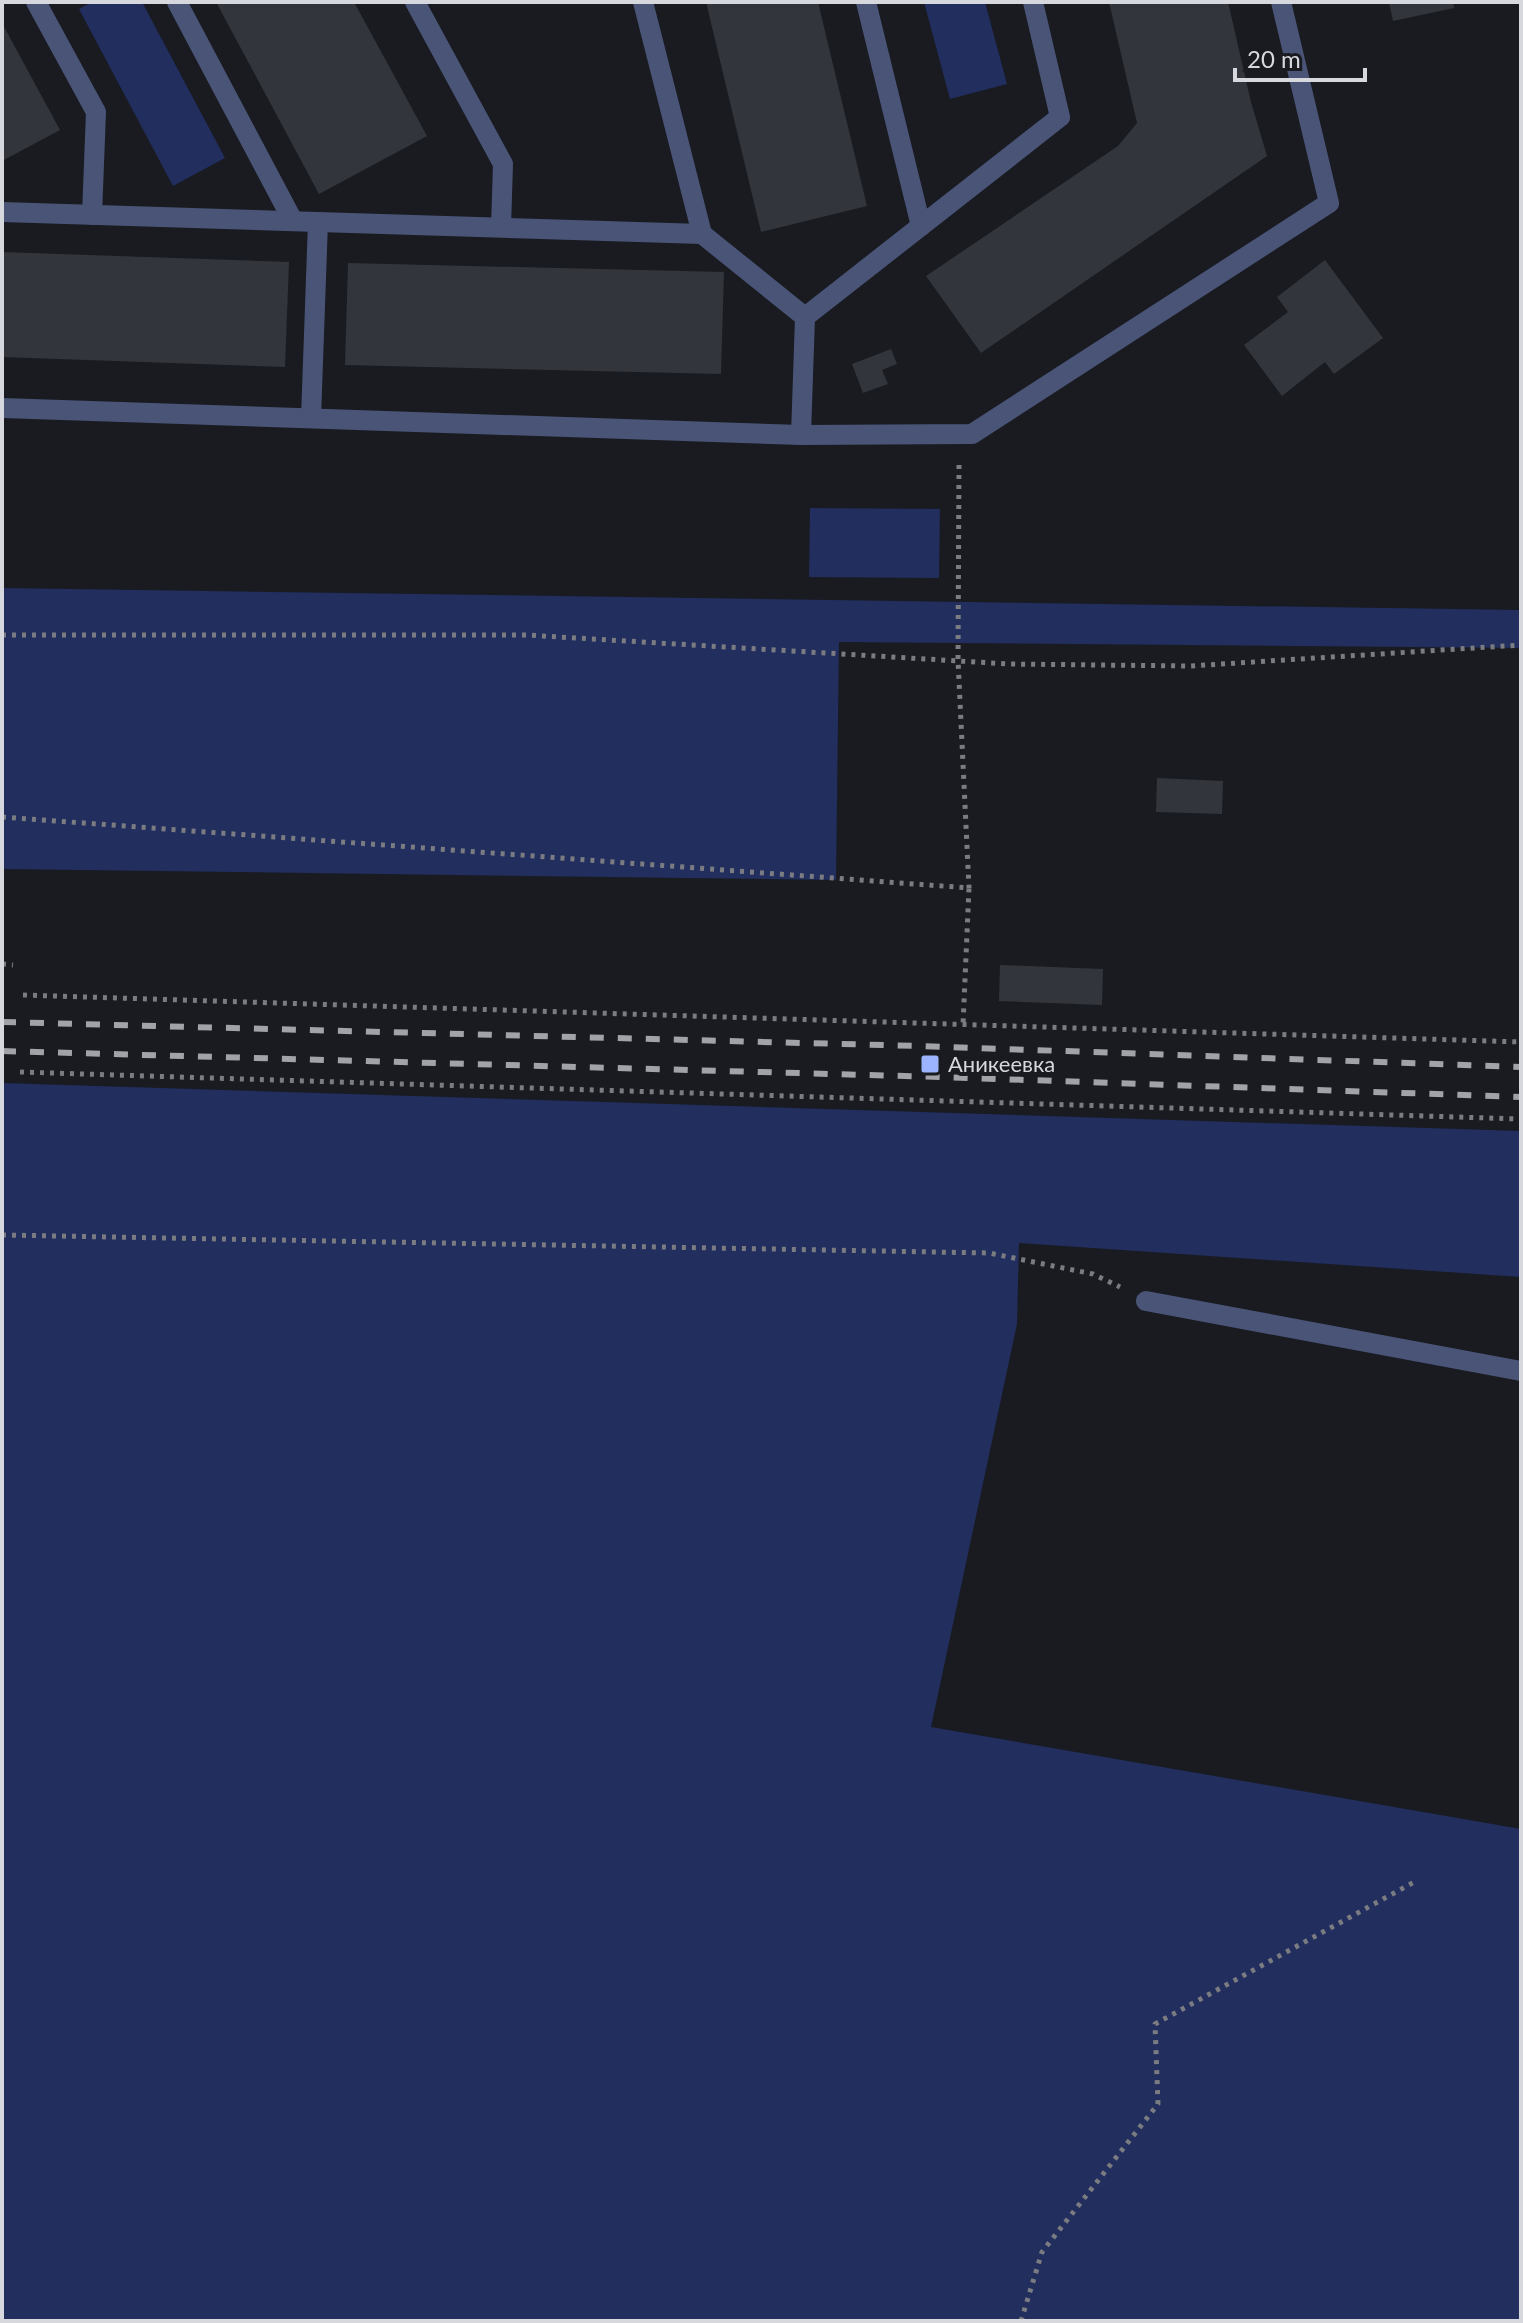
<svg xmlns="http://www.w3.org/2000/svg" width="1523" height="2323" font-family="Lato,sans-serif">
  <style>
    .green { fill: #212e5e }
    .building { fill: #32353b }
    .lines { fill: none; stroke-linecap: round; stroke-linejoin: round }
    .path { stroke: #7b7c82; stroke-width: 5; stroke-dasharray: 4 6; stroke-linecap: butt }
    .service { stroke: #495477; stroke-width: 20 }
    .rail { stroke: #a2a3a9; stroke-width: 6; stroke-dasharray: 14 14; stroke-linecap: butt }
    .poi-dot { fill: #9cb4fd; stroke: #191b21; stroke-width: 3 }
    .labels { text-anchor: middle; stroke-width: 8; stroke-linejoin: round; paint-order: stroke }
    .poi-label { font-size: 22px; fill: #d7d8dd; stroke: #191b21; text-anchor: start }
  </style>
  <rect width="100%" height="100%" fill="#191b21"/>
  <g class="green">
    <polygon points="92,2 142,2 225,158 173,186 79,9"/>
    <polygon points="924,2 985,2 1007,84 950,99"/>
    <polygon points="810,508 940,509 939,578 809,577"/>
    <polygon points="2,588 1521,610 1521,648 839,642 836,880 2,869"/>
    <polygon points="2,1083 1521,1131 1521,1277 1019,1243 1017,1324 931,1727 1521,1829 1521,2321 2,2321"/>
  </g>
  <g class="building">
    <polygon points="216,2 354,2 427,136 319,194"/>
    <polygon points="706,2 818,2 867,206 761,232"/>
    <polygon points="1109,2 1228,2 1251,102 1267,156 981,353 926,276 1118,146 1137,123"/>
    <polygon points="1389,2 1453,2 1454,8 1393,21"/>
    <polygon points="2,23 60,130 2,161"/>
    <polygon points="2,252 289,262 285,367 2,357"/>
    <polygon points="1325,260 1383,338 1334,374 1325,362 1282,396 1244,345 1288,312 1277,297"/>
    <polygon points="348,263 724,272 721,374 345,365"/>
    <polygon points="891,349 897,364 882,370 888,384 863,393 852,364"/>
    <polygon points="1157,778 1223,781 1222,814 1156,812"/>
    <polygon points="1000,965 1103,969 1102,1005 999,1001"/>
  </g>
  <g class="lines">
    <g class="path">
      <polyline points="959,465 958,660 969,888"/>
      <polyline points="2,635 526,635 1009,664 1190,666 1521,645"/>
      <polyline points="2,817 969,888 963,1025"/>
      <polyline points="2,964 13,965"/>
      <polyline points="23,995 1521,1042"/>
      <polyline points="20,1072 1521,1119"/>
      <polyline points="2,1235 989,1253 1093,1274 1120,1287"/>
      <polyline points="1021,2321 1042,2252 1158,2104 1155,2024 1416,1881"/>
    </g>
    <g class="service">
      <polyline points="36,2 96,112 92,215"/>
      <polyline points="177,2 293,221"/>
      <polyline points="415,2 503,164 501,227"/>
      <polyline points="866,2 921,226"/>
      <polyline points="2,212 702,234 643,2"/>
      <polyline points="805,317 1060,117 1033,2"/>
      <polyline points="2,408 801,435 805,317 702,234"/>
      <polyline points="311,418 318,222"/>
      <polyline points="801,435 972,434 1329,203 1281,2"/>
      <polyline points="1146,1301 1521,1371"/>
    </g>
    <g class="rail">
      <polyline points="2,1022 919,1046 1521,1067"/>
      <polyline points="2,1051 940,1077 1521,1097"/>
    </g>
  </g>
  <rect class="poi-dot" x="920" y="1054" width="20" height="20" rx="4"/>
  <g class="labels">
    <g class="poi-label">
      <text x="948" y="1072">Аникеевка</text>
    </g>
  </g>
  <rect width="1523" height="2323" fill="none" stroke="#d7d8dd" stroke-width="8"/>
  <path d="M1235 68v12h130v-12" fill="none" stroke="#d7d8dd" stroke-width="4"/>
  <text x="1247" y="68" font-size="24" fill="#d7d8dd" stroke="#191b21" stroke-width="6" paint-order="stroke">20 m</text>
</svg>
